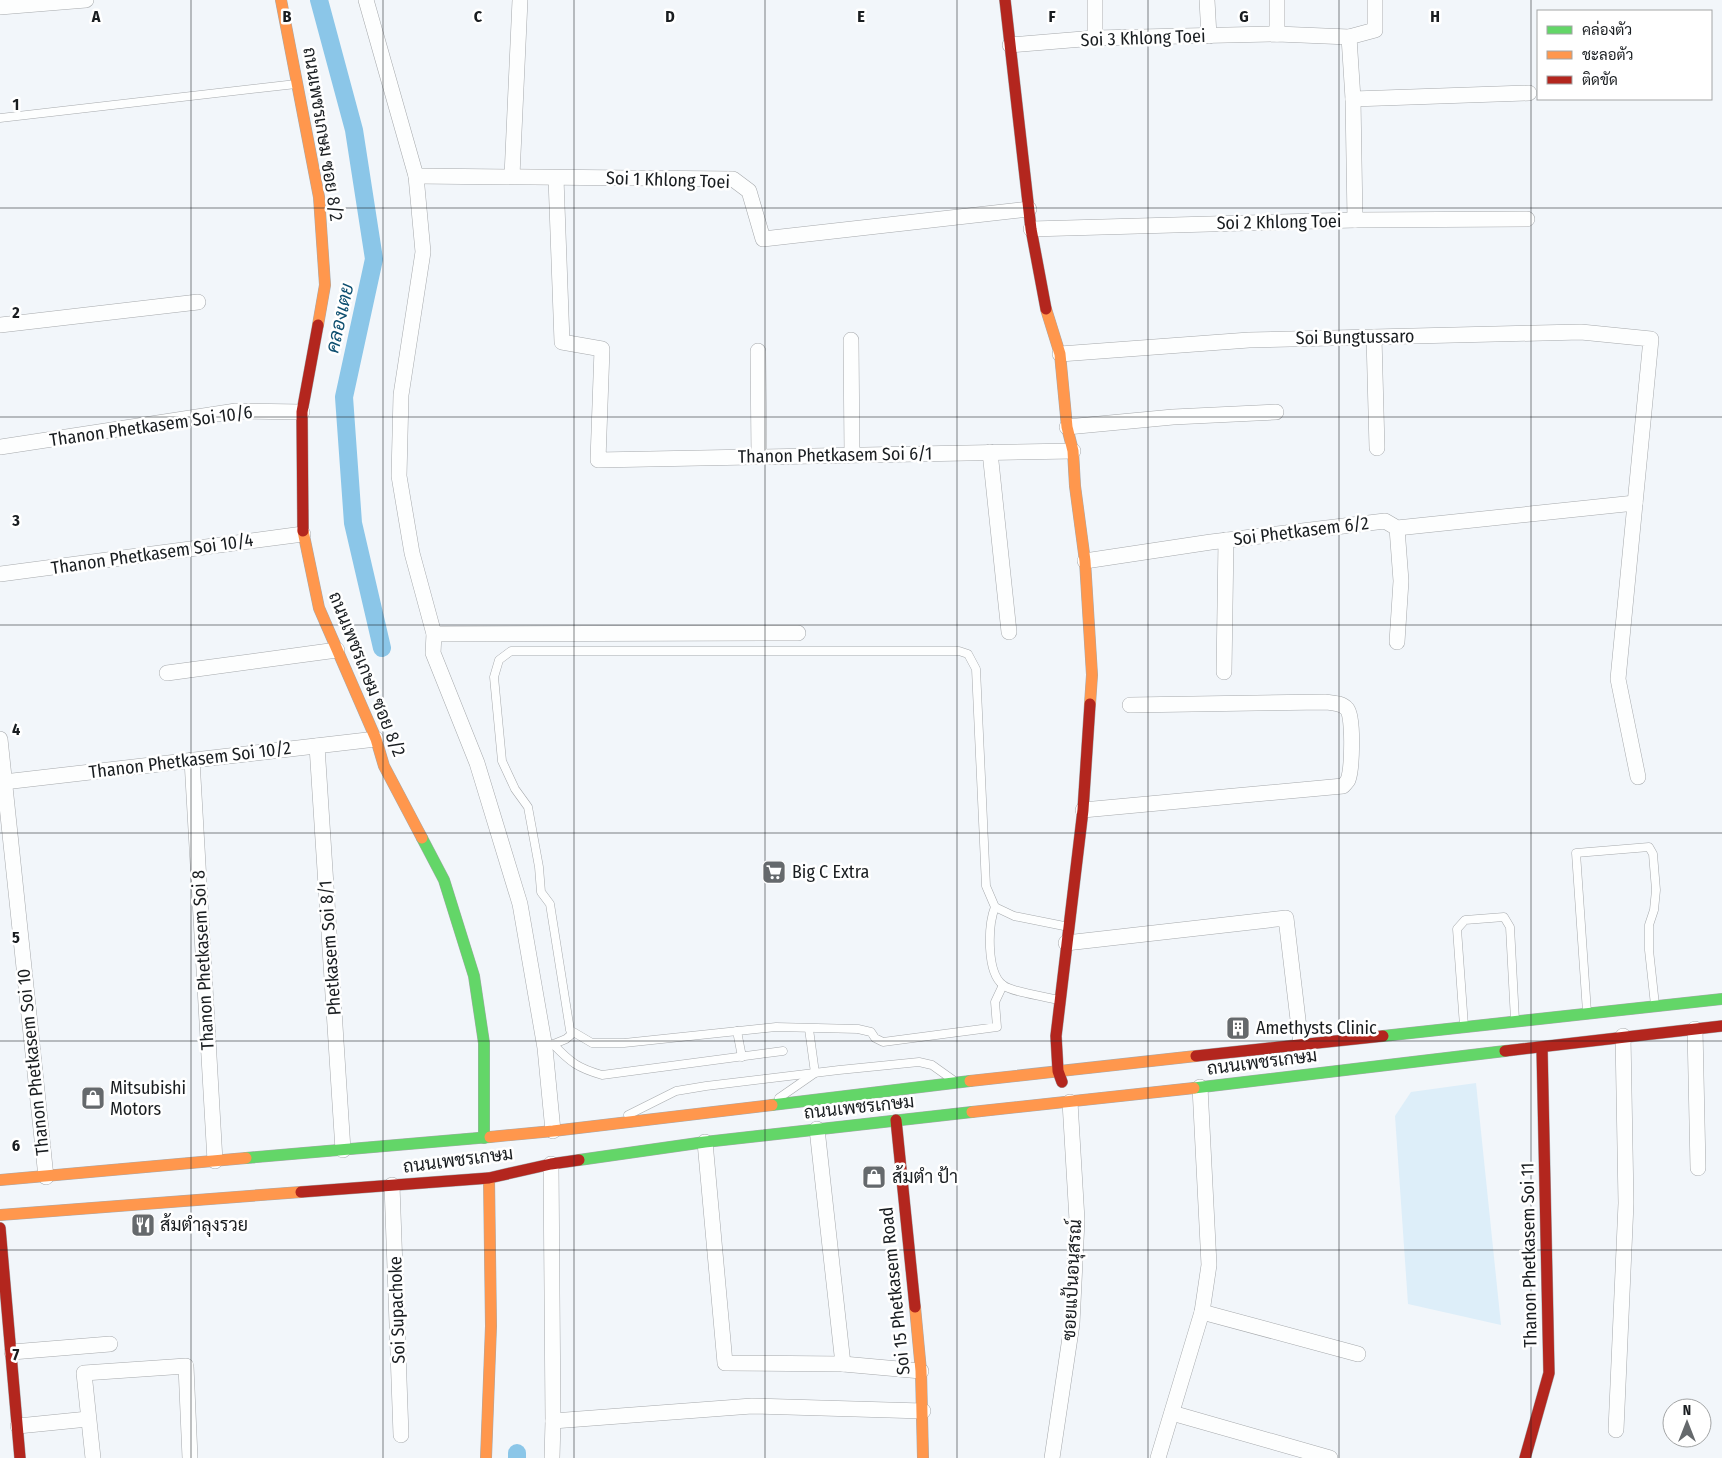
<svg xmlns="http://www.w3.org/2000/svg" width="1722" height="1458" font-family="'Fira Sans Condensed',Sarabun,sans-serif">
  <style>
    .green { fill: #ddeef9 }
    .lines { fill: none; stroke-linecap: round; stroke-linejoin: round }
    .canal { stroke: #8bc6e8; stroke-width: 18 }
    .lane-casing { stroke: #a6a9ac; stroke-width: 9 }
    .street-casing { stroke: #a6a9ac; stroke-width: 16 }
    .fast-casing { stroke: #a6a9ac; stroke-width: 12 }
    .slow-casing { stroke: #a6a9ac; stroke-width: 12 }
    .jam-casing { stroke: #a6a9ac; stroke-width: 12 }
    .lane { stroke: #fdfefe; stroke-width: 8 }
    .street { stroke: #fdfefe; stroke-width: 15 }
    .fast { stroke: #63d668; stroke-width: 11 }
    .slow { stroke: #ff974d; stroke-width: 11 }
    .jam { stroke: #b3261e; stroke-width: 11 }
    .grid { fill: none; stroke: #191d20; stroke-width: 1; stroke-opacity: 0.55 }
    .labels { text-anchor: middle; stroke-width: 5; stroke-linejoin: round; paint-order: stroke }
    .street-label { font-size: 18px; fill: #191d20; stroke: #fff }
    .poi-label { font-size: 18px; fill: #191d20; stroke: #fff; text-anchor: start }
    .water-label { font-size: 19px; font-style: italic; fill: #0e4f70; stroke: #fff }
    .grid-label { font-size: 16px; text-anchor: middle; font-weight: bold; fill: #191d20; stroke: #fff; stroke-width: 5; stroke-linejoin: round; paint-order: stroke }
  </style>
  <rect width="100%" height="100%" fill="#f2f6fa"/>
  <polygon class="green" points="1476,1083 1501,1325 1408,1304 1395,1116 1411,1092"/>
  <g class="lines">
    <g class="canal">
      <polyline points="319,0 354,130 374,259 344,397 353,523 382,648"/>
      <polyline points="517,1458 517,1453"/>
    </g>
    <g class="lane-casing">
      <g id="lane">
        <polyline points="0,118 296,84"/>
        <path d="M 995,907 C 988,925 986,972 1003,985 C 1011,992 1047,997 1059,1000"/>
        <polyline points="1003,985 995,1002 997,1027 883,1042 875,1038 871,1032 858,1029 776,1027 624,1043 592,1043 570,1030 550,904 541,892 539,867 528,807 515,789 502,761 494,677 499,660 511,651 959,651 968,654 976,669 986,886 995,907 1014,916 1069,927"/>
        <polyline points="1587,1012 1576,853 1649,847 1653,854 1656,890 1654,910 1649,925 1649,950 1655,1005"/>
        <polyline points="1464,1026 1457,929 1465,920 1504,917 1510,927 1515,1020"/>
        <polyline points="737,1031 742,1057"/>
        <path d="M 553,1044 C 571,1063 578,1068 602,1075 L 783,1051"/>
        <polyline points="549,1046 566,1039 573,1033"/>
        <polyline points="779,1098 815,1073 809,1029"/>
        <polyline points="628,1115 676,1091 706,1086 839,1070 919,1062 932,1065 953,1080"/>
      </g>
    </g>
    <g class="street-casing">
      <g id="street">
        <polyline points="366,0 416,176 423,252 401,395 399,476 412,553 434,634 433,653 477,763 520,904 545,1048 553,1131"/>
        <polyline points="1095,0 1095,38"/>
        <polyline points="1207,0 1209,36"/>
        <polyline points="1277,0 1277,34"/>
        <polyline points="0,7 86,0"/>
        <polyline points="1349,37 1353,99 1355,220"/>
        <polyline points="1010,45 1095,38 1277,34 1349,37 1375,30 1375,0"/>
        <polyline points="1353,99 1529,93"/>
        <polyline points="416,176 733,179 749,191 763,239 1029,209"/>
        <polyline points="512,176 520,0"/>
        <polyline points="556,178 562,342 602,349 598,460 1073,451"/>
        <polyline points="1031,229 1355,220 1527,219"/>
        <polyline points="0,325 198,302"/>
        <polyline points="1374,337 1377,448"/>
        <polyline points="851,340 852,455"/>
        <polyline points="758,351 759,457"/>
        <polyline points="1060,354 1249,340 1581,332 1651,339 1618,679 1638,777"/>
        <polyline points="1067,427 1173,417 1276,412"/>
        <polyline points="0,447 236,411 302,412"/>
        <polyline points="990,452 1009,632"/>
        <polyline points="1397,528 1401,581 1397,642"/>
        <polyline points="1085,561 1211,542 1385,521 1397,528 1635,503"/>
        <polyline points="0,574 303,534"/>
        <polyline points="434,634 798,633"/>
        <polyline points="1224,672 1226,540"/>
        <polyline points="167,673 337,650"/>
        <polyline points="0,739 46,1177"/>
        <polyline points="317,746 343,1150"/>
        <polyline points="192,760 215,1161"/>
        <polyline points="4,782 376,739"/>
        <path d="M 1083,810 L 1343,786 C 1344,785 1347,782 1348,780 C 1352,770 1354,717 1347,709 C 1342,703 1333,703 1325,702 L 1130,705"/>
        <polyline points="1066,943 1286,918 1301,1045"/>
        <polyline points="1695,1029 1698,1168"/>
        <polyline points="817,1129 843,1364"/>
        <polyline points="705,1142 725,1363 843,1364 921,1371"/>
        <polyline points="551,1164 553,1421 552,1458"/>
        <polyline points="392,1185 401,1435"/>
        <polyline points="1202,1312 1358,1354"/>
        <polyline points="12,1352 110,1344"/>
        <polyline points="1172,1413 1330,1458"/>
        <polyline points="553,1421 752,1406 923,1411"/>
        <polyline points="18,1426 88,1419"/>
        <polyline points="1616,1430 1626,1203 1623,1036"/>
        <polyline points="93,1458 84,1373 186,1366 190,1458"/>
        <polyline points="1052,1458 1072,1324 1077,1220 1070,1102"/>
        <polyline points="1158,1458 1202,1312 1209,1265 1200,1087"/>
      </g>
    </g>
    <g class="fast-casing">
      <g id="fast">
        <polyline points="422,838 444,880 474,976 484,1043 484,1138"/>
        <polyline points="1383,1036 1722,999"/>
        <polyline points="1194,1088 1505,1051"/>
        <polyline points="772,1105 970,1081"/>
        <polyline points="246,1158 490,1137"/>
        <polyline points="579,1160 705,1142 972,1112"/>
      </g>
    </g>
    <g class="slow-casing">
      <g id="slow">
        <polyline points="281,0 319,197 325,285 318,325"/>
        <polyline points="1046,309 1060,354 1067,427 1073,451 1075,486 1085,561 1092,675 1090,704"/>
        <polyline points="303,531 319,608 376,739 384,766 422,838"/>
        <polyline points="970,1081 1196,1056"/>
        <polyline points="972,1112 1194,1088"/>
        <polyline points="490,1137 553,1131 772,1105"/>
        <polyline points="0,1180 246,1158"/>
        <polyline points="0,1215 301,1192"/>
        <polyline points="915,1307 921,1371 923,1458"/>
        <polyline points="486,1458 491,1326 489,1178"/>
      </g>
    </g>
    <g class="jam-casing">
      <g id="jam">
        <polyline points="1005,0 1031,229 1046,309"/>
        <polyline points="303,531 302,412 318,325"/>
        <polyline points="1505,1051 1722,1026"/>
        <polyline points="1196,1056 1383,1036"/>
        <polyline points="1062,1082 1058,1071 1056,1036 1083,810 1090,704"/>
        <polyline points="896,1120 915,1307"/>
        <polyline points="301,1192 489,1178 551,1164 579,1160"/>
        <polyline points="0,1228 20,1458"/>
        <polyline points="1525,1458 1549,1373 1542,1048"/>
      </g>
    </g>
    <use href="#lane" class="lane"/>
    <use href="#street" class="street"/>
    <use href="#fast" class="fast"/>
    <use href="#slow" class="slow"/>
    <use href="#jam" class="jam"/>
  </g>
  <path class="grid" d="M 191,0 L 191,1458M 383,0 L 383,1458M 574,0 L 574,1458M 765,0 L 765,1458M 957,0 L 957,1458M 1148,0 L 1148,1458M 1339,0 L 1339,1458M 1531,0 L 1531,1458M 0,208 L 1722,208M 0,417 L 1722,417M 0,625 L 1722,625M 0,833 L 1722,833M 0,1041 L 1722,1041M 0,1250 L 1722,1250"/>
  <defs>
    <g id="supermarket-square" transform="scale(1.25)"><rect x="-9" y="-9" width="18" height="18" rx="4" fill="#65696c" stroke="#fff"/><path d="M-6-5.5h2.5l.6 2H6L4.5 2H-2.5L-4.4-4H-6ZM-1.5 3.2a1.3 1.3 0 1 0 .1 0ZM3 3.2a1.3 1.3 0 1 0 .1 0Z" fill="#fff"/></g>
    <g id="building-square" transform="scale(1.25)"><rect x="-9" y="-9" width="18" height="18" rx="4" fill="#65696c" stroke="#fff"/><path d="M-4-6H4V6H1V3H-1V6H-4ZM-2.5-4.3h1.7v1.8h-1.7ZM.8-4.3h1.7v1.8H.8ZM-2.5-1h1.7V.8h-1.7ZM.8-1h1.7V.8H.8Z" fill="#fff"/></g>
    <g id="shop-square" transform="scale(1.25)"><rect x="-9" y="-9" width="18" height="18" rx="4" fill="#65696c" stroke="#fff"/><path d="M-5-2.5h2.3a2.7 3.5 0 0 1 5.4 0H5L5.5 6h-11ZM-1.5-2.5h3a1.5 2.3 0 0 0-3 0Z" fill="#fff"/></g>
    <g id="restaurant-square" transform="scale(1.25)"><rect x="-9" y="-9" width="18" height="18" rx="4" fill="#65696c" stroke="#fff"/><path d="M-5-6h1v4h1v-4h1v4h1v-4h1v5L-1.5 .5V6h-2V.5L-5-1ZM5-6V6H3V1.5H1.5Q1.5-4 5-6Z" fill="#fff"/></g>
  </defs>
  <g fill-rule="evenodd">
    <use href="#supermarket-square" x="774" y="872"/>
    <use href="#building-square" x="1238" y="1028"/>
    <use href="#shop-square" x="93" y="1098"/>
    <use href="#shop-square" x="874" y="1177"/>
    <use href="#restaurant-square" x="143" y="1225"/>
  </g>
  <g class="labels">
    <g class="street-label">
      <text transform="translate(1143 38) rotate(-2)" y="6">Soi 3 Khlong Toei</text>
      <text transform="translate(323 134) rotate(81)" y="6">ถนนเพชรเกษม ซอย 8/2</text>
      <text transform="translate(668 180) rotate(2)" y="6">Soi 1 Khlong Toei</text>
      <text transform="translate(1279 222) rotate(-1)" y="6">Soi 2 Khlong Toei</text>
      <text transform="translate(1355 337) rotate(-1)" y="6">Soi Bungtussaro</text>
      <text transform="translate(151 426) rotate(-8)" y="6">Thanon Phetkasem Soi 10/6</text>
      <text transform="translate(835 455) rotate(-1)" y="6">Thanon Phetkasem Soi 6/1</text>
      <text transform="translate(1301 531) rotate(-7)" y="6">Soi Phetkasem 6/2</text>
      <text transform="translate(152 554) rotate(-8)" y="6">Thanon Phetkasem Soi 10/4</text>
      <text transform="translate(367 674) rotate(68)" y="6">ถนนเพชรเกษม ซอย 8/2</text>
      <text transform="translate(190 760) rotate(-7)" y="6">Thanon Phetkasem Soi 10/2</text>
      <text transform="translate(330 948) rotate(-94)" y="6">Phetkasem Soi 8/1</text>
      <text transform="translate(203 960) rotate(-93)" y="6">Thanon Phetkasem Soi 8</text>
      <text transform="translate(33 1062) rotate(-96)" y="6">Thanon Phetkasem Soi 10</text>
      <text transform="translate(1262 1062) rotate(-7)" y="6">ถนนเพชรเกษม</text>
      <text transform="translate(859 1107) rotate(-6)" y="6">ถนนเพชรเกษม</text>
      <text transform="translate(458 1160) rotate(-7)" y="6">ถนนเพชรเกษม</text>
      <text transform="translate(1529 1255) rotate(-91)" y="6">Thanon Phetkasem Soi 11</text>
      <text transform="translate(1072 1280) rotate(-87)" y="6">ซอยแป้นอนุสรณ์</text>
      <text transform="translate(895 1291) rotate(-96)" y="6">Soi 15 Phetkasem Road</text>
      <text transform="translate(397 1310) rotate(-92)" y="6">Soi Supachoke</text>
    </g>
    <g class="poi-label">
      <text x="792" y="878">Big C Extra</text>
      <text x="1256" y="1034">Amethysts Clinic</text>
      <text x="110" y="1094">Mitsubishi<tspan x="110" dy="21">Motors</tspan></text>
      <text x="892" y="1183">ส้มตำ ป้า</text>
      <text x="160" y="1231">ส้มตำลุงรวย</text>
    </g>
    <g class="water-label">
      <text transform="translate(339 318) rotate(-77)" y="7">คลองเตย</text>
    </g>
  </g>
  <g class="grid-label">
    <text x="96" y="22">A</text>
    <text x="287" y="22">B</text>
    <text x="478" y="22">C</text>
    <text x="670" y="22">D</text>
    <text x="861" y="22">E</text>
    <text x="1052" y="22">F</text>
    <text x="1244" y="22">G</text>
    <text x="1435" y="22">H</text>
    <text x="16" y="110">1</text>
    <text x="16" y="318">2</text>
    <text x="16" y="526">3</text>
    <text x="16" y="735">4</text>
    <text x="16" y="943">5</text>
    <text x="16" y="1151">6</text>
    <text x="16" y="1360">7</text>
  </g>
  <rect x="1537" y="10" width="175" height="90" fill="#ffffff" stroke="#a3a5a6"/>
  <rect x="1547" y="26" width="25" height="8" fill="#63d668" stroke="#a3a5a6"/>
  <text x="1582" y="35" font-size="15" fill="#191d20">คล่องตัว</text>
  <rect x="1547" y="51" width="25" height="8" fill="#ff974d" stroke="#a3a5a6"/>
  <text x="1582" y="60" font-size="15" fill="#191d20">ชะลอตัว</text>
  <rect x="1547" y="76" width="25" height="8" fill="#b3261e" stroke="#a3a5a6"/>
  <text x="1582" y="85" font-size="15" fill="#191d20">ติดขัด</text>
  <g transform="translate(1687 1423)"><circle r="24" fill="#ffffff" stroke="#a3a5a6"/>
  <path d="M0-4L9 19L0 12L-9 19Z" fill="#65696c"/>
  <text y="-8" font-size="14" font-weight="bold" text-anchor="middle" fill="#191d20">N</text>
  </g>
</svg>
